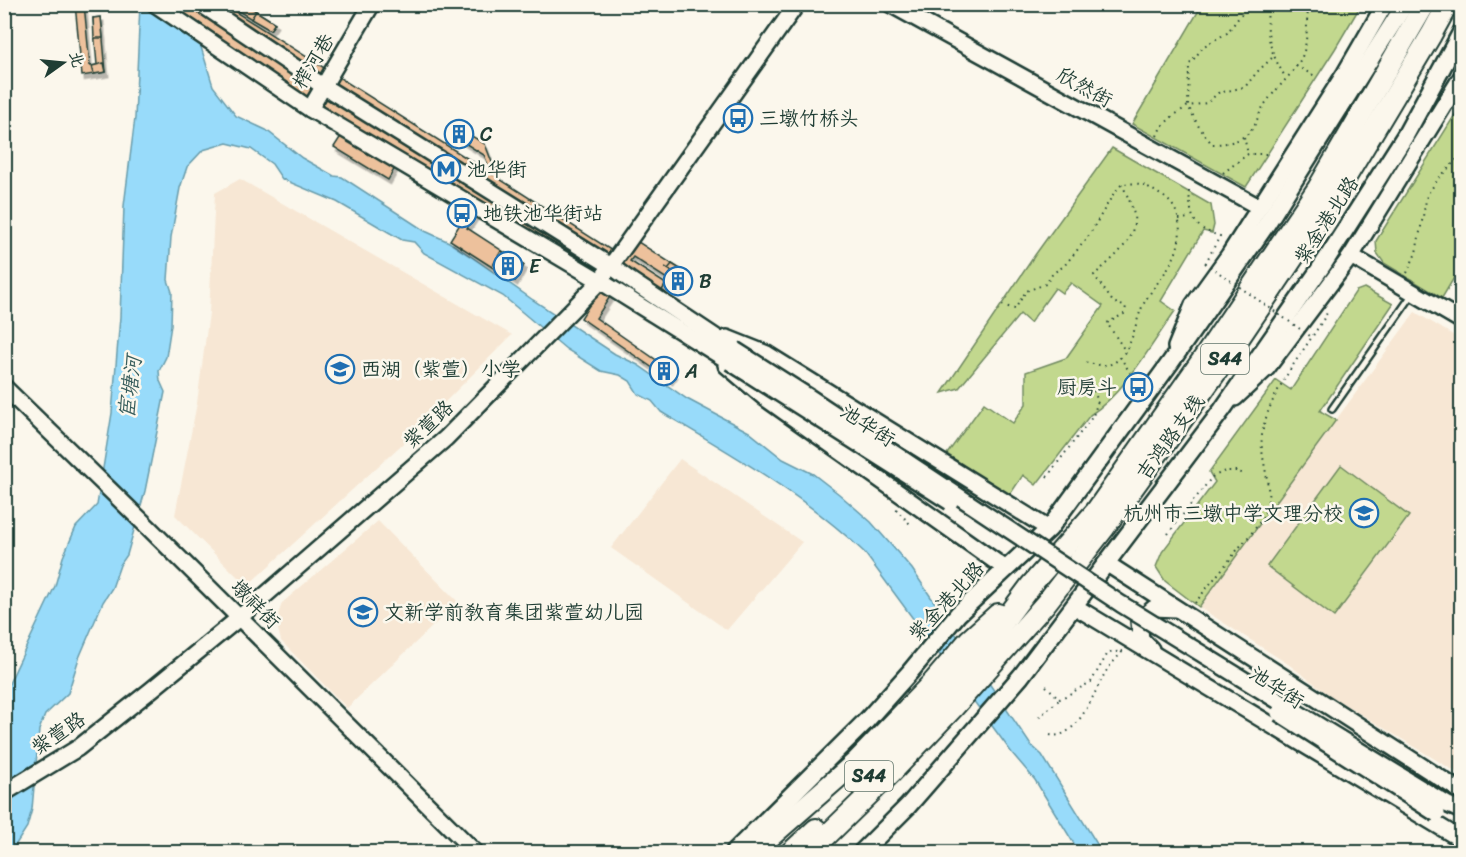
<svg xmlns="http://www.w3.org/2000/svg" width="1466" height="857" font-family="Sriracha,'LXGW WenKai TC',sans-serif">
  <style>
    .built { fill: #f7e7d4 }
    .green { fill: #c2d88e; stroke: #708a61; stroke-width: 1.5 }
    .water { fill: #98dbfa; stroke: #689cab; stroke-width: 1.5 }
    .building { fill: #edc19c; stroke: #1f3d34; stroke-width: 1.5; filter: url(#shadow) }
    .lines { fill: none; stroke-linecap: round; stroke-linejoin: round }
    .lane-casing { stroke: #1f3d34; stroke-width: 10 }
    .secondary-casing { stroke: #1f3d34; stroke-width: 20 }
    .primary-casing { stroke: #1f3d34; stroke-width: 21 }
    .highway-casing { stroke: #1f3d34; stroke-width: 24 }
    .path { stroke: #1f3d34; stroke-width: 2; stroke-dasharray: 1.5 4.5; stroke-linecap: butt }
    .lane { stroke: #fbf7ec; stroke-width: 5 }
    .secondary { stroke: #fbf7ec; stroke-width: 15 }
    .primary { stroke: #fbf7ec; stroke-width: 16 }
    .highway { stroke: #fbf7ec; stroke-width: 20 }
    .secondary-bridge-casing { stroke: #1f3d34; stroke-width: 20; stroke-linecap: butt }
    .path-bridge { stroke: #1f3d34; stroke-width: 2; stroke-dasharray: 1.5 4.5; stroke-linecap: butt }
    .secondary-bridge { stroke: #fbf7ec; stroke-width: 15 }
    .labels { text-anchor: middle; stroke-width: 5; stroke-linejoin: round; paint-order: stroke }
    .shield { fill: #fbf7ec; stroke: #61756b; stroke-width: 1.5 }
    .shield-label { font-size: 18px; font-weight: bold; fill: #1f3d34 }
    .street-label { font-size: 20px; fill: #1f3d34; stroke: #fbf7ec }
    .poi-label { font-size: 20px; fill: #1f3d34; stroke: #fbf7ec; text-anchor: start }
    .water-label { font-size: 21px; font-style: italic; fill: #375d5c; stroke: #fbf7ec }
  </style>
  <defs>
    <filter id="shadow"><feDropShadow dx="2.5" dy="4.5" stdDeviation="0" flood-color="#0004"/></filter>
  </defs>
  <rect width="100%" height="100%" fill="#fbf7ec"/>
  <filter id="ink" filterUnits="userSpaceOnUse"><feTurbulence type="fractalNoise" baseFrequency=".0167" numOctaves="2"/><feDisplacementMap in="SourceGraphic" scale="12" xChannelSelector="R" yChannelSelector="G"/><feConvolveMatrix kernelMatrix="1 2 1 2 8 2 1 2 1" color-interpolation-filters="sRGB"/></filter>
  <g filter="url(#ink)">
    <g class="built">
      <polygon points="240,179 512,335 410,437 247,586 175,515 197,403 209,313 215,193"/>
      <polygon points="1415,312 1461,340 1461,775 1331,696 1288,664 1199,607"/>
      <polygon points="680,459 802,542 727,630 611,548"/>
      <polygon points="378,521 458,602 347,708 281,641 276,621 282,603"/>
    </g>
    <g class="green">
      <polygon points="1202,5 1361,5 1335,49 1246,187 1132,124"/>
      <polygon points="1461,105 1461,266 1442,298 1384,263 1377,253 1376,241"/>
      <path d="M 1112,148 L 1211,205 L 1214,225 L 1212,233 L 1203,231 L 1161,301 L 1175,311 C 1151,345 1125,393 1090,415 L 1036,485 L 1023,475 L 1009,496 L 947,454 L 984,403 L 1013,423 L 1026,404 L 1026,372 L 1066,358 L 1103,306 L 1071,283 L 1062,293 L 1055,288 L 1030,323 L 1020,314 L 959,388 L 942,393 L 1035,255 Z"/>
      <polygon points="1364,288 1393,304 1320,411 1336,420 1199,607 1165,581 1156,567 1162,552 1215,482 1209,472 1276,380 1291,390 1356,291"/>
      <polygon points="1341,465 1409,516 1334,617 1267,566"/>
    </g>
    <path class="water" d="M 140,4 L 188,5 L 213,86 L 236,116 L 266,130 L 302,158 L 334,176 L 342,177 L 425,231 L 449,242 L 469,255 L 533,300 L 615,354 L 638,365 L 687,399 L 749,432 L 783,459 L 813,474 L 839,494 L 871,522 L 912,569 L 1030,744 L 1042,755 L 1102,852 L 1079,852 L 1035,780 L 1012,753 L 864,552 C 804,495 732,454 661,412 L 652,401 L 638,394 L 630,381 L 620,375 L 601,371 L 566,349 L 503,296 L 424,253 L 414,242 L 402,240 L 337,202 L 282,179 L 272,164 L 251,149 L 227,143 L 203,150 L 187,167 L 180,188 L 171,237 L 168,280 L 172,292 L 171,325 L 166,357 L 159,371 L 160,381 L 165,392 L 145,491 L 127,555 L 120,565 L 112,588 L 103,602 L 79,658 L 68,693 L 45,715 L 39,730 L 32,809 L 27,827 L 11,852 L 5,852 L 5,692 L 55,586 L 63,557 L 76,527 L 97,505 L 112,413 L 120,317 L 124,206 L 135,118 Z"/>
    <g class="building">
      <polygon points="75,4 84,4 90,66 97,65 93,18 101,17 106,72 82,76"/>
      <polygon points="152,4 223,4 492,174 484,155 447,132 452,124 485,144 498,178 620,256 632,238 680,269 676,274 665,267 689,282 684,290 633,257 630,261 666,284 645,317 611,295 596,318 675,373 670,380 581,318 600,288 479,210 467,228 524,265 515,281 492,267 450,240 472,205 400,159 388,180 334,147 347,127"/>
      <polygon points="227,4 245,4 275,23 270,30"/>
      <polygon points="256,11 275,23 270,30 251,19"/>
      <polygon points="101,17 103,38 94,38 93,18"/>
      <polygon points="104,63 106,72 94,74 92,66"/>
      <polygon points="452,124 471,136 467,144 447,132"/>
      <polygon points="501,251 524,265 515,281 492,267"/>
      <polygon points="672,264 680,269 676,274 668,269"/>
      <polygon points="672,271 689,282 684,290 667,279"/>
      <polygon points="659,362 675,373 670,380 654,369"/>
    </g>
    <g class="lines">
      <g class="lane-casing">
        <polyline id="lane" points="1332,409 1412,295"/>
      </g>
      <g class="secondary-casing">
        <g id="secondary">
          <polyline points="155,4 310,109 600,281 730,362"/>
          <polyline points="201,4 323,86 611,266 630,280 735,350"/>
          <polyline points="890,4 1259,207"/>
          <polyline points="310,109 372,4"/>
          <polyline points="1351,256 1462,321"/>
          <polyline points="727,338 767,354 1049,529"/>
          <polyline points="1176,347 1193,305 1229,255 1280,175 1345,73 1385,4"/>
          <polyline points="726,365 765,398 1006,569"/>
          <polyline points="4,387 148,527 475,852"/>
          <polyline points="1235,398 1267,368 1351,256 1462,76"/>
          <polyline points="1106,563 1462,792"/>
          <polyline points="1074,606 1462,840"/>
          <polyline points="1151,649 1141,639 1139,621 1154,608 1176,609"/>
          <polyline points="4,793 78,748 151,690 239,618 446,438 600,281 797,4"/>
          <polyline points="1446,804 1462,811"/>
        </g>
      </g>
      <g class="primary-casing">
        <g id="primary">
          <polyline points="734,852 867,720 910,672 958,614 1049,529 1170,363 1266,225 1405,4"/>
          <polyline points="862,852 908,806 1021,676 1222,410 1324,263 1405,136 1462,31"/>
        </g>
      </g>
      <g class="highway-casing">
        <g id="highway">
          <polyline points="860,785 981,652 1031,585 1096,511 1205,356 1318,188 1425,4"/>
          <polyline points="753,852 857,761 934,681 969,640 998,614"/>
          <polyline points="791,852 816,829"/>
          <polyline points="810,852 891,773 953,708 1046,603 1105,527 1217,371 1334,197 1431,35 1448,4"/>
        </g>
      </g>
      <g class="path">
        <path d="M 1249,4 L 1227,33 L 1204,46 L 1189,65 L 1188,106 L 1199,127 L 1212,144 C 1223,144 1234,143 1243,137 C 1255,131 1257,117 1263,107 C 1274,89 1299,70 1304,51 C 1308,37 1306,19 1309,4"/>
        <path d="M 1268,4 C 1266,36 1269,51 1286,78"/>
        <polyline points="1296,66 1317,77"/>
        <polyline points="1157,136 1161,127 1173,116 1188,106 1207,103 1218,93 1245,87 1257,72 1273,57"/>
        <polyline points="1244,137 1248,154"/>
        <polyline points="1223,173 1248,154 1268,154"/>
        <path d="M 1122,184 C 1126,193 1132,205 1134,215 C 1137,241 1111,260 1094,275 L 1113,302 L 1126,307 L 1124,314 L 1107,323 L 1126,352"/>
        <path d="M 1189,191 C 1191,218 1192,228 1220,236 L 1205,264"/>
        <polyline points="1179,219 1191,218"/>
        <polyline points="1407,273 1416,253 1427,195 1439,178 1462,154"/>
        <path d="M 1002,305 L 1015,309 L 1026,291 L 1046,284 L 1053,273 L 1064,266 L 1088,237 L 1114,193 L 1122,184 C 1145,182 1144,185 1164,197 C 1182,209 1183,235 1175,255 C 1167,273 1152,288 1143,305 C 1134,324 1133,350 1115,362 C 1106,368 1094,364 1084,362"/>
        <polyline points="1120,357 1131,374"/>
        <polyline points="1047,477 1093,416 1098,401 1092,387"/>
        <polyline points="896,509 910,524"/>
        <polyline points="1168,534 1212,477 1225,471 1236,471 1244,474"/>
        <path d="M 1195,603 C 1209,585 1224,567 1238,549 C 1247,538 1259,526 1265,512 C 1275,488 1259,460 1262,435 C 1268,392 1306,350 1327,313"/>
        <polyline points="1046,686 1060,699 1091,682 1108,653 1123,651"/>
        <polyline points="1039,717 1060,699"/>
        <path d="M 1050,735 C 1077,741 1094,692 1105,673 C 1110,665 1117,658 1123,651"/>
      </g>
      <use href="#lane" class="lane"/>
      <use href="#secondary" class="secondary"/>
      <use href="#primary" class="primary"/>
      <use href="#highway" class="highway"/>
      <g class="secondary-bridge-casing">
        <g id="secondary-bridge">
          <polyline points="735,350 809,397 1121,604 1446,804"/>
          <polyline points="730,362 950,502"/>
          <polyline points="1279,713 1437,814"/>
        </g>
      </g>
      <polyline class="path-bridge" points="1205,263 1313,338"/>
      <use href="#secondary-bridge" class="secondary-bridge"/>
    </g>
  </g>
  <defs>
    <g id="bus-ring" transform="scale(1.5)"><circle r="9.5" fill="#fbf7ec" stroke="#1f6fb2" stroke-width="1.5"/><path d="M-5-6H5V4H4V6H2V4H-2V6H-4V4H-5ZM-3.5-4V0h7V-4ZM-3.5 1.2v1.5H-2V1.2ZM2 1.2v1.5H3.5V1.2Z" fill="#1f6fb2"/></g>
    <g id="building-ring" transform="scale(1.5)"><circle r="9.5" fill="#fbf7ec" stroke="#1f6fb2" stroke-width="1.5"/><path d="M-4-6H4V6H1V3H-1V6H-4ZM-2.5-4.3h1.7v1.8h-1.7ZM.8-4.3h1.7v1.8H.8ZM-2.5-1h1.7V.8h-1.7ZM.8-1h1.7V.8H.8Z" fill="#1f6fb2"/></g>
    <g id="metro-ring" transform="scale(1.5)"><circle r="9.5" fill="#fbf7ec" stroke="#1f6fb2" stroke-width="1.5"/><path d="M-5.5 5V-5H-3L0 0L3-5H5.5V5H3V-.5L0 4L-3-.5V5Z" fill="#1f6fb2"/></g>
    <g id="school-ring" transform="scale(1.5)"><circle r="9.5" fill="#fbf7ec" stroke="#1f6fb2" stroke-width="1.5"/><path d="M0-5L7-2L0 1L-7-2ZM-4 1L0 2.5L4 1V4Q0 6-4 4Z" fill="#1f6fb2"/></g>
  </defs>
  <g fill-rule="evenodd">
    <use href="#bus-ring" x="738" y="118"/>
    <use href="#building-ring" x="459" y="134"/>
    <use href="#metro-ring" x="446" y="169"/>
    <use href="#bus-ring" x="462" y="213"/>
    <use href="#building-ring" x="508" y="266"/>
    <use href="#building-ring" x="678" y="281"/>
    <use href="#school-ring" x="340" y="369"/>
    <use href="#building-ring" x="664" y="371"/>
    <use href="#bus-ring" x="1138" y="387"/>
    <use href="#school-ring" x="1364" y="513"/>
    <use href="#school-ring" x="363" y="612"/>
  </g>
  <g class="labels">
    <g class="shield">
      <rect x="1201" y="344" width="48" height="30" rx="4.5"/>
      <rect x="845" y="761" width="48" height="30" rx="4.5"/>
    </g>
    <g class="shield-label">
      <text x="1225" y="365">S44</text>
      <text x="869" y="782">S44</text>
    </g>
    <g class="street-label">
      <text transform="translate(313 61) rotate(-59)" y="7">榨河巷</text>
      <text transform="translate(1085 87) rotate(29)" y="7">欣然街</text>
      <text transform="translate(1326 220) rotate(-57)" y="7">紫金港北路</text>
      <text transform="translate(428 424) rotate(-43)" y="7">紫萱路</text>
      <text transform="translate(868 425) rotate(33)" y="7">池华街</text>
      <text transform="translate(1170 437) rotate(-54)" y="7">吉鸿路支线</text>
      <text transform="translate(946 601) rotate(-47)" y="7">紫金港北路</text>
      <text transform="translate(256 604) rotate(45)" y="7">墩祥街</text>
      <text transform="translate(1277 687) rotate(33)" y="7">池华街</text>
      <text transform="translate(58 733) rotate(-34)" y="7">紫萱路</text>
    </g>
    <g class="poi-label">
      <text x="759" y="125">三墩竹桥头</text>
      <text x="480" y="141">C</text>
      <text x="467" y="176">池华街</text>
      <text x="483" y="220">地铁池华街站</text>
      <text x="529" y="273">E</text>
      <text x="699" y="288">B</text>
      <text x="361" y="376">西湖（紫萱）小学</text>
      <text x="685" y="378">A</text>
      <text x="1117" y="394" text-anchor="end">厨房斗</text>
      <text x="1343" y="520" text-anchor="end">杭州市三墩中学文理分校</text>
      <text x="384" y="619">文新学前教育集团紫萱幼儿园</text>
    </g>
    <g class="water-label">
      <text transform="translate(130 387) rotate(-83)" y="7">宦塘河</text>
    </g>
  </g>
  <rect width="1466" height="857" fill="none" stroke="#fbf7ec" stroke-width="24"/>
  <rect x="12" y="12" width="1442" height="833" fill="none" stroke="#1f3d34" stroke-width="2" filter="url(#ink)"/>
  <g transform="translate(63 63) rotate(75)" stroke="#fbf7ec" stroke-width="4.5" paint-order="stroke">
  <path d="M0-4.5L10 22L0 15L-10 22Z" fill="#1f3d34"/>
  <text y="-9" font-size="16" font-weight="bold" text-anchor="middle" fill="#1f3d34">北</text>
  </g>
</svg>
